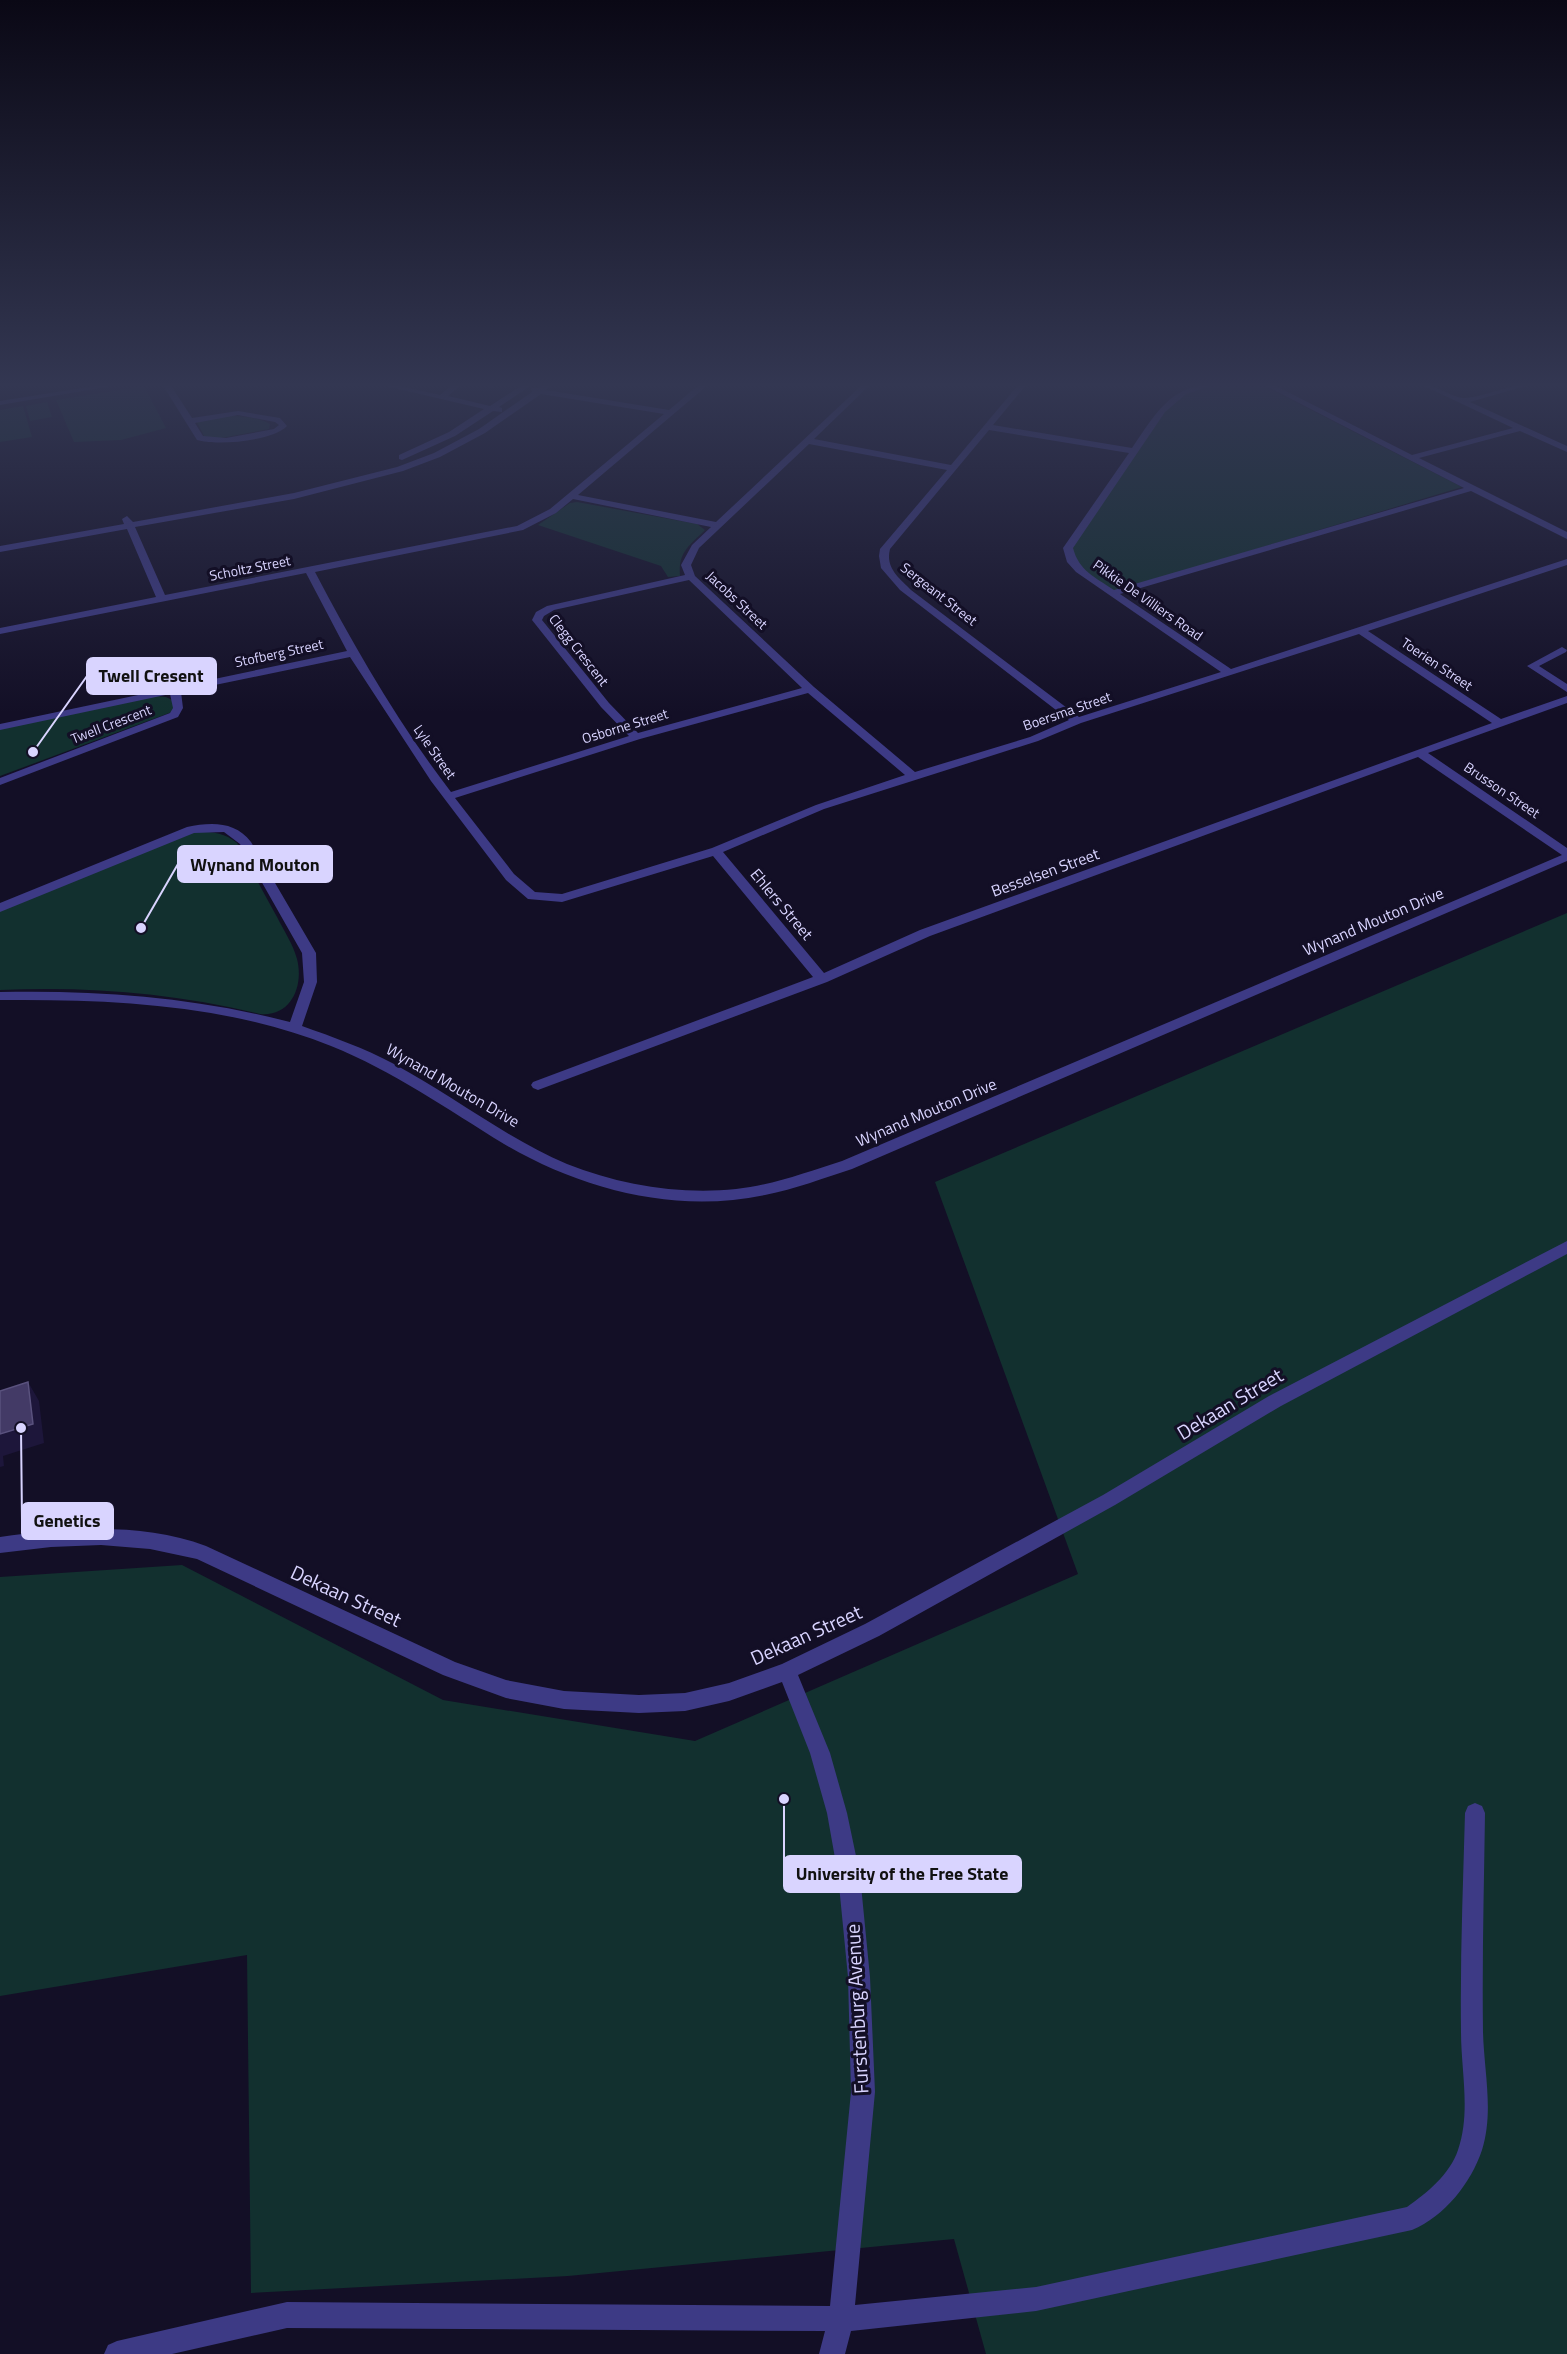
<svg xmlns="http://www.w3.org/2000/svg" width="1567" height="2354" font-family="'Titillium Web',sans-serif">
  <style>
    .green { fill: #12302f }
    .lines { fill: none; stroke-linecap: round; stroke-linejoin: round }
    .minor { fill: #3d3a85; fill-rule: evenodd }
    .wall { fill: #312854 }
    .shaded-wall { fill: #1d163a }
    .building { fill: #433a66; stroke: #5a527e; stroke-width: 1.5 }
    .labels { text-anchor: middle; stroke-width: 6; stroke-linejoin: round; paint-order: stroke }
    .far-street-label { font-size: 14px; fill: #d9d4ff; stroke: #130f26 }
    .street-label { font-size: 16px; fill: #d9d4ff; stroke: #130f26 }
    .near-street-label { font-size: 20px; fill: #d9d4ff; stroke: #130f26 }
    .leader { fill: none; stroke: #d9d4ff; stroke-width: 2 }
    .callout-dot { fill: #d9d4ff; stroke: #130f26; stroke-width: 2 }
    .callout { fill: #d9d4ff; stroke: #d9d4ff; stroke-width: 2 }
    .callout-label { font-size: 18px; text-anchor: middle; font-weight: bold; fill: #111 }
  </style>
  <rect width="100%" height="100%" fill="#130f26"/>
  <g class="green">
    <polygon points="1215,384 1260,384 1462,487 1113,592 1079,572 1067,551 1171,402 1191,389"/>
    <polygon points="144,386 166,428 121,440 74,442 56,400"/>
    <polygon points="47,402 52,417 30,421 26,406"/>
    <polygon points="23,406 32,437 0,442 0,410"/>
    <path d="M 227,416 C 242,416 256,417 270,424 L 269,429 L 216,439 L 205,438 L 197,422 Z"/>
    <path d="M 577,502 L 697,524 L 705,530 C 689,546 678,552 680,576 L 668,577 L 661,566 L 538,525 L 570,503 Z"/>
    <polygon points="148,695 166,697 174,701 175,709 172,712 0,776 0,728"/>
    <path d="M 199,832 C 214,832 225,833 237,843 C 250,867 263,892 277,917 C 284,931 293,944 297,959 C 304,986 291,1017 260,1014 C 174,993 88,986 0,990 L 0,907 L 180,834 Z"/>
    <polygon points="1567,913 1567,2354 986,2354 954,2239 568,2276 251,2293 247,1955 0,1996 0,1577 182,1565 443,1700 695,1741 1078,1574 935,1182"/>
  </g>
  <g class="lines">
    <g class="minor">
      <polygon points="107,384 124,384 0,405 0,401"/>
      <path d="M 162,384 L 170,384 L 192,418 L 238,411 L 280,418 L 287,426 C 273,441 217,446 197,440 ZM 238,415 L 275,422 L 279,425 L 274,429 L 226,438 L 203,436 L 195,423 Z"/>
      <polygon points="377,384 391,384 440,395 453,384 462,384 448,396 490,406 524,384 533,384 499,407 502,408 502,412 493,411 455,436 402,460 399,459 399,455 449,432 484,409"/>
      <path d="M 544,384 L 553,384 L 546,390 L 669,410 L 700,384 L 709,384 L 578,495 L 716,522 L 863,384 L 871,384 L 814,439 L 951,465 L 1019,384 L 1027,384 L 993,425 L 1132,448 C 1155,415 1170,384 1216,384 L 1186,394 L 1165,412 L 1073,548 C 1079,571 1095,577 1114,590 L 1464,488 L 1262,384 L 1272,384 L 1412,455 L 1513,428 L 1420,384 C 1436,384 1453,399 1466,398 C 1488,396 1509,384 1532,384 L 1470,402 L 1567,446 L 1567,452 L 1520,431 L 1419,458 L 1567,532 L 1567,539 L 1471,491 L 1120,594 L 1231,669 L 1567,559 L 1567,565 L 1368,631 L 1501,719 L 1567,696 L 1567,703 L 1428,753 L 1567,848 L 1567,861 L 852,1169 C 824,1178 795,1189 765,1195 C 676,1214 582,1190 504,1144 C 447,1109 393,1071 331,1046 C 226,1004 111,999 0,1000 L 0,992 C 99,990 194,997 290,1022 L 304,982 L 302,953 L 240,844 L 224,832 L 194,833 L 0,912 L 0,903 L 187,827 C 211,822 235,821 251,842 L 316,953 L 317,982 L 302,1026 C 333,1037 364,1048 394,1064 C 452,1095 506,1138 567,1164 C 620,1185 680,1195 736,1189 C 773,1185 807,1172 842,1161 L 1562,855 L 1418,757 L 930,936 L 827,982 L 538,1090 L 533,1088 L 531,1085 L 533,1082 L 813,977 L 713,856 L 562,902 L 528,899 L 506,880 L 431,781 L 350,657 L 181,692 L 183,708 L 178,717 L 0,785 L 0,778 L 170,713 L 173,708 L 170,694 L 0,730 L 0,724 L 347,651 L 306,573 L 0,634 L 0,628 L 156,597 L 127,529 L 0,552 L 0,546 L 124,524 L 122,519 L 127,516 L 133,522 L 294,493 L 397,467 L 434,453 L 479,429 L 532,392 L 531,388 L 538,388 ZM 541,394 L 664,414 L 550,509 L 517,526 L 165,595 L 135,527 L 294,499 L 403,471 L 440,457 L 485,433 ZM 989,430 L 1129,453 L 1063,548 L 1067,562 L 1076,572 L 1221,672 L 1079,717 L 911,590 C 899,578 885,568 890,549 ZM 809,444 L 947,470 L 880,549 L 879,556 L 881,568 L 900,590 L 1069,720 L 1030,737 L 915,772 L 814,687 L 695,576 L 691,565 L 699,548 ZM 573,499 L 711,527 L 692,545 L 681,565 L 685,575 L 547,606 L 536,612 L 532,620 L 601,707 L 629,736 L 451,792 C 398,723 355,648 315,572 L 523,530 L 556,513 ZM 689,580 L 802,688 L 638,733 L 609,703 L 542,620 L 544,616 L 554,610 ZM 1359,634 L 1492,723 L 920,930 L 824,973 L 723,852 L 824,809 L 1038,741 L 1081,723 ZM 808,693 L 905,775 L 816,805 L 712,848 L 562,894 L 535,892 L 514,874 L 455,798 L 640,739 Z"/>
      <polygon points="1562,647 1567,650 1566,652 1539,666 1567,684 1567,692 1527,666"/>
      <path d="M 1567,1241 L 1567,1254 L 1281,1406 L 1115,1505 L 879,1636 L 798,1675 L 830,1753 L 847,1813 L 860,1875 L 870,1977 L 875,2092 L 855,2305 L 1036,2287 L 1407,2207 C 1427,2193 1450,2174 1458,2150 C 1471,2112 1461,2071 1461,2032 C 1460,1959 1463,1886 1465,1813 L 1468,1806 L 1475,1803 L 1482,1806 L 1485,1813 C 1484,1886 1482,1959 1483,2032 C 1484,2071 1494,2112 1482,2150 C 1471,2183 1445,2216 1412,2230 L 1036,2311 L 851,2331 L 845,2354 L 819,2354 L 825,2331 L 287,2328 L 172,2354 L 104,2354 L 108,2345 L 117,2341 L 287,2302 L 830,2306 L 851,2092 L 848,1977 L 838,1875 L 827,1813 L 810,1753 L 782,1682 L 729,1701 L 685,1711 L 639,1713 L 564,1709 L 506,1698 L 443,1675 L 197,1559 L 150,1549 L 101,1545 L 51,1547 L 0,1553 L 0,1537 C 68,1528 141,1522 206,1546 L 455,1662 L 506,1680 L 564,1691 L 639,1695 L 685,1693 L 729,1683 L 782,1664 L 865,1624 L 1103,1495 L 1269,1396 Z"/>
    </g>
  </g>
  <polygon class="wall" points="471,384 500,384 494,388"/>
  <g class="shaded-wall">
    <polygon points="493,384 500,384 494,388"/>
    <polygon points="28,1382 39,1401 44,1443 3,1456 4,1466 0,1467 0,1434"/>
  </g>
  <polygon class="building" points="28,1382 33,1424 0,1434 0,1391"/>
  <linearGradient id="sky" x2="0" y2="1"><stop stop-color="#0a0815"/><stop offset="0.54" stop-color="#333752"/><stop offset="1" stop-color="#333752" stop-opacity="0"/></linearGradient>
  <rect width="1567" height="713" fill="url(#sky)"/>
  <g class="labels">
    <g class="far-street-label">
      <text transform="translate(250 568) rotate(-11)" y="5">Scholtz Street</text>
      <text transform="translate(939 594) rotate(38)" y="5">Sergeant Street</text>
      <text transform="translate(737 600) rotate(43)" y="5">Jacobs Street</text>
      <text transform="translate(1148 600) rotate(35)" y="5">Pikkie De Villiers Road</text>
      <text transform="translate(579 650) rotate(52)" y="5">Clegg Crescent</text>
      <text transform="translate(279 653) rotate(-12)" y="5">Stofberg Street</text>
      <text transform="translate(1437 664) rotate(34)" y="5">Toerien Street</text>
      <text transform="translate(1067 711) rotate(-19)" y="5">Boersma Street</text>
      <text transform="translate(111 724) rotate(-21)" y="5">Twell Crescent</text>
      <text transform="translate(625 726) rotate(-17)" y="5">Osborne Street</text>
      <text transform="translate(435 752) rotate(55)" y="5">Lyle Street</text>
      <text transform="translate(1502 790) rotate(34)" y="5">Brusson Street</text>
    </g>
    <g class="street-label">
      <text transform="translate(1045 872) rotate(-20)" y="6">Besselsen Street</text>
      <text transform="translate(782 904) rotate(50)" y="6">Ehlers Street</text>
      <text transform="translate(1373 921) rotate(-23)" y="6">Wynand Mouton Drive</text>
      <text transform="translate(453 1085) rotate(30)" y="6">Wynand Mouton Drive</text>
      <text transform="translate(926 1112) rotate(-23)" y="6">Wynand Mouton Drive</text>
    </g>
    <g class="near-street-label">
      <text transform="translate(1230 1404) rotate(-31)" y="7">Dekaan Street</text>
      <text transform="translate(346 1596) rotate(25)" y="7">Dekaan Street</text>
      <text transform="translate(806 1635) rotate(-24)" y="7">Dekaan Street</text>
      <text transform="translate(857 2009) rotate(-93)" y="7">Furstenburg Avenue</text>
    </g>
  </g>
  <path class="leader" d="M33 752L87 676M141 928L178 864M21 1428L22 1521M784 1799L784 1874"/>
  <g class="callout-dot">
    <circle cx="33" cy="752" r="6"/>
    <circle cx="141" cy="928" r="6"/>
    <circle cx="21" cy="1428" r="6"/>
    <circle cx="784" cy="1799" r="6"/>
  </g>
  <g class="callout">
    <rect x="87" y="658" width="129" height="36" rx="6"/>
    <rect x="178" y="846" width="154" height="36" rx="6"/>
    <rect x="22" y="1503" width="91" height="36" rx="6"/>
    <rect x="784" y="1856" width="237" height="36" rx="6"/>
  </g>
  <g class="callout-label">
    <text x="151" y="682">Twell Cresent</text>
    <text x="255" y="871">Wynand Mouton</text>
    <text x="67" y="1527">Genetics</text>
    <text x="902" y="1880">University of the Free State</text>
  </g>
</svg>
